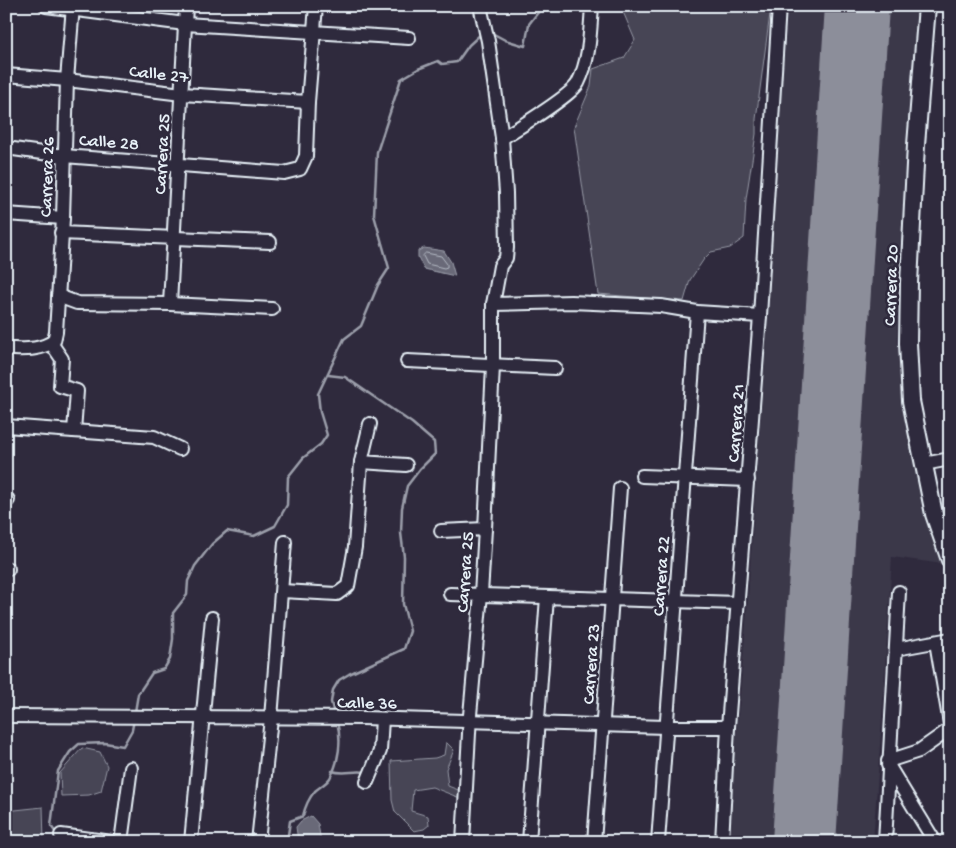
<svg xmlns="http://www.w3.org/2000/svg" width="956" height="848" font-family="'Gochi Hand',sans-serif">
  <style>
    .built { fill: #3b3749 }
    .green { fill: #464455; stroke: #979aa6 }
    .water { fill: #696978; stroke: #9c9fab }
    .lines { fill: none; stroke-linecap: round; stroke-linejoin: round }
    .shore { stroke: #b5bbc5; stroke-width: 1 }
    .stream { stroke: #9c9fab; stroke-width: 2.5 }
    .runway { stroke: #8c8e9a; stroke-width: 64 }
    .minor-casing { stroke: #e8f1f8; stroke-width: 16 }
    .major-casing { stroke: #e8f1f8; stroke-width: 20 }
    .minor { stroke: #2f2a3d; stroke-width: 12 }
    .major { stroke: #2f2a3d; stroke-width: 16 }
    .labels { text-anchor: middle; stroke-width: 5; stroke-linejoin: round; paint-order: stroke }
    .street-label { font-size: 18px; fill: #e8f1f8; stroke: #2f2a3d }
  </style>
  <rect width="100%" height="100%" fill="#2f2a3d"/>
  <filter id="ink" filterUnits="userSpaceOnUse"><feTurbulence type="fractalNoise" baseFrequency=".02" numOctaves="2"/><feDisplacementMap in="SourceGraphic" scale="10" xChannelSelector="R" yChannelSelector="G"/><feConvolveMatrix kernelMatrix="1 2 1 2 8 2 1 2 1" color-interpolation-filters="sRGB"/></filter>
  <g filter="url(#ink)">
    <polygon class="built" points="788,6 919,6 896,308 900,379 909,431 917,472 943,564 892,557 883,705 873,842 729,842 731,779 739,706 748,597 768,302 772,205"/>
    <g class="green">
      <polygon points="623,6 771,6 756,119 756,134 746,199 744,238 730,248 711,252 704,259 690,280 684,301 598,294 574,127 591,86 593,69 624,58 635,40 621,7"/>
      <polygon points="446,742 454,750 446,769 448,786 461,791 460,798 432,787 413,790 411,811 428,816 429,825 424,829 414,831 395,812 392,800 391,761 435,758 444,755"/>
      <polygon points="82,748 100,752 107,766 101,791 89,795 61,796 60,773"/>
      <polygon points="43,807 44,842 6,842 6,811"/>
    </g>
    <g class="water">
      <polygon points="424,248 444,251 451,262 455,276 424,269 418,257 418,251"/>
      <polygon points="311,816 318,824 321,842 298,841 296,827 301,821"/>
    </g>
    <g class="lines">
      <polygon class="shore" points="426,253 441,256 447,264 447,267 444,268 427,264 423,256"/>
      <g class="stream">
        <polyline points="492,33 505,40 525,46 529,24 543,6"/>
        <polyline points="328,375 345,377 412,423 434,442 435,454 420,469 407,486 402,508 401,533 404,557 403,604 410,631 404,649 349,674 339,680 333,690 331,702 334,714"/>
        <polyline points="135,712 138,694 152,673 164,669 170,659 173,639 173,613 187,595 188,581 195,566 212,544 227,531 254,536 275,526 287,505 288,477 303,458 321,444 327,435 320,412 318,394 344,339 361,326 378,285 389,268 374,215 377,152 401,79 418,69 438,61 442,64 457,62 469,45 481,34"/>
        <path d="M 332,771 C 345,775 353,770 366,772"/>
        <polyline points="56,833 51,826 58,771 70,752 79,744 105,743 123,746 132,730 134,720"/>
        <path d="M 287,842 L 290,821 L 303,816 C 305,807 309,798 315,791 C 319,787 326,784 330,778 C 339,762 342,740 337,722"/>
      </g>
      <polyline class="runway" points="804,842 857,6"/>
      <g class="minor-casing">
        <g id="minor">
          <polyline points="46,6 185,24 409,38"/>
          <polyline points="6,75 67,80 182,94 308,102"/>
          <path d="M 502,138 C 518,128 571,96 578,83 C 590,59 590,32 592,6"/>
          <polyline points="6,148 64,156 284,173 300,169 306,156 308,102 316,6"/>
          <polyline points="6,214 63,218"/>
          <polyline points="61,233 270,242"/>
          <polyline points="58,296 77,303 170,304 272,309"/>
          <polyline points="170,304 186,6"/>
          <polyline points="493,304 571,302 661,306 697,312 760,316"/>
          <polyline points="51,343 62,359 60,386 77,391 74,431"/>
          <path d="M 6,349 C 24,349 39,351 54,341 L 56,332 L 63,218 L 67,80 L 73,6"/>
          <polyline points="407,361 555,368"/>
          <polyline points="6,426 154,437 180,449"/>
          <polyline points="361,462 406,465"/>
          <polyline points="924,464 950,459"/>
          <polyline points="642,476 748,480"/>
          <polyline points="6,500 8,500"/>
          <polyline points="441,531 485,529"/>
          <polyline points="6,569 8,569"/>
          <polyline points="282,591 337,594 348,586 355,547 361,462 370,424"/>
          <polyline points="450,594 738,603"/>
          <polyline points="936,642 950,724"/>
          <polyline points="896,649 950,639"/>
          <polyline points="6,716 363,718 666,727 728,727"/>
          <polyline points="888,761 919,751 950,729"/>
          <polyline points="888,765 935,842"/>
          <polyline points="367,782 380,751 382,719"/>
          <polyline points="61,835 112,842"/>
          <polyline points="121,842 131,768"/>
          <polyline points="191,842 212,618"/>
          <polyline points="258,842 271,718 285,542"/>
          <polyline points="463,842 470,715 481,594 485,529 493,366 493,304 500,266 506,258 507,248 506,193 502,138 488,41 480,6"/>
          <polyline points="529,842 547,597"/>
          <polyline points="594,842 620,488"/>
          <polyline points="658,842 697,312"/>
          <polyline points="722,842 728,727 760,316 779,6"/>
          <polyline points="885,842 899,592"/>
        </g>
      </g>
      <g class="major-casing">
        <polyline id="major" points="927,6 916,145 909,283 908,343 911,401 934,514 950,560"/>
      </g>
      <use href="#minor" class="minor"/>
      <use href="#major" class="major"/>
    </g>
  </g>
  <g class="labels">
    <g class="street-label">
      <text transform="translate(159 73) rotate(6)" y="6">Calle 27</text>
      <text transform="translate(109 141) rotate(4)" y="6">Calle 28</text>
      <text transform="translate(161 154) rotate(-87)" y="6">Carrera 25</text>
      <text transform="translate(46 177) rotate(-88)" y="6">Carrera 26</text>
      <text transform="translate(890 285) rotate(-88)" y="6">Carrera 20</text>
      <text transform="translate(735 423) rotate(-86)" y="6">Carrera 21</text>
      <text transform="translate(464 572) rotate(-86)" y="6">Carrera 25</text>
      <text transform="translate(660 576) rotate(-86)" y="6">Carrera 22</text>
      <text transform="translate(590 664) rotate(-86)" y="6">Carrera 23</text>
      <text transform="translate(367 702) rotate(1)" y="6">Calle 36</text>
    </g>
  </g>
  <rect width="956" height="848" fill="none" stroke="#2f2a3d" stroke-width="25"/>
  <rect x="12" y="12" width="931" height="823" fill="none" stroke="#e8f1f8" stroke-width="2" filter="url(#ink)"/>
</svg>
